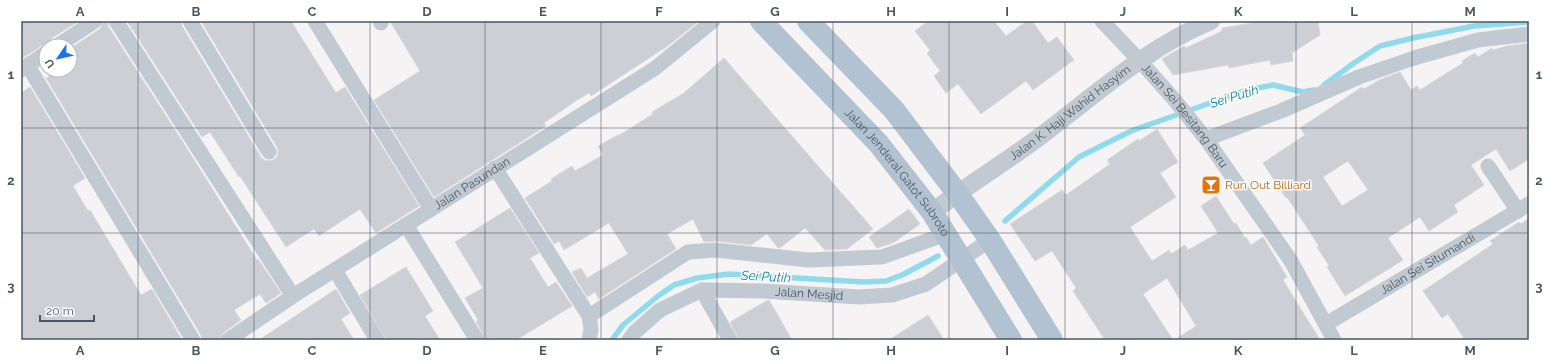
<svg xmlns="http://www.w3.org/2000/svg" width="1550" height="361" font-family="Raleway,sans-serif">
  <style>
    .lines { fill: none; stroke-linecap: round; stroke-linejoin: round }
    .stream { stroke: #90daee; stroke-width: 5.5 }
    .building { fill: #cdcfd5; stroke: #d7d9de; fill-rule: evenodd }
    .minor { stroke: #c1cad2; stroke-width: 15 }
    .tertiary { stroke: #c1cad2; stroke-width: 18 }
    .primary { stroke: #b3c2d1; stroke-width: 22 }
    .grid { fill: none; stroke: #4a5661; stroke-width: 1; stroke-opacity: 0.55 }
    .labels { text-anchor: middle; stroke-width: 3; stroke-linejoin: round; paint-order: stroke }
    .street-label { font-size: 12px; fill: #4a5661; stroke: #fff }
    .food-label { font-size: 12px; fill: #c56008; stroke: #fff; text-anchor: start }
    .water-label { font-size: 13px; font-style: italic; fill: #0c7c9b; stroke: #fff }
    .neatline { fill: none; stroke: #4a5661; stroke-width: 1.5 }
    .grid-label { font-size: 13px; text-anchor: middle; font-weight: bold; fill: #4a5661 }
  </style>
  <rect width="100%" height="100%" fill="#f5f3f3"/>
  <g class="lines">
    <g class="stream">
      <polyline points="1324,85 1354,63 1380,46 1413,38 1474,26 1529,22"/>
      <polyline points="1005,221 1079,157 1131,131 1247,90 1273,85 1303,92 1314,90"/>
      <polyline points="612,340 623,325 658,296 674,285 697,278 729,274 864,282 886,281 902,275 938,256"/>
    </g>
  </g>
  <g class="building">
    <polygon points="21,21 79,21 52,38 49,44 41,46 21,59"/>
    <polygon points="104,21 107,21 108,26 186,147 257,260 258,259 281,293 266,303 260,294 234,310 241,320 223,333 219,340 202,340 201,335 46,78 59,70 70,70 70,64 78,59 71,48 100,29"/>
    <polygon points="127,21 181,21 182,26 261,157 264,160 269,161 273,160 277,157 278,152 277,147 201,21 291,21 336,93 345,87 419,206 376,233 360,209 319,236 314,229 286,247 240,176 239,177 210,132 202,137"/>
    <polygon points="390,21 699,21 669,45 591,96 589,93 577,100 544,123 546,126 434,197 374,100 420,71"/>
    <polygon points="928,21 994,21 1006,36 1027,21 1032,21 1048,43 1057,37 1074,60 1033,90 1026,81 981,114 958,84 946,93 934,76 940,71 927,53 930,50 915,31"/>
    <polygon points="1264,21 1318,21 1320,35 1292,53 1293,61 1271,65 1270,60 1229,68 1228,65 1173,75 1162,59 1184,46 1186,48 1222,31 1222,28"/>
    <path d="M 1529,43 L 1529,159 L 1510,171 L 1496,149 L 1471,165 L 1484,185 L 1454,205 L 1458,212 L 1429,231 L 1420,217 L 1388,238 L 1403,260 L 1345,296 L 1327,267 L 1329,266 L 1317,247 L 1319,246 L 1287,197 L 1286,198 L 1263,163 L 1305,135 L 1300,128 L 1362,87 L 1364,89 L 1379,80 L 1400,72 L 1411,90 L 1417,86 L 1420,90 L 1463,63 L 1462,61 L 1475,53 L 1478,57 L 1492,48 L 1493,50 L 1507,46 ZM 1348,161 L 1368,190 L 1342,206 L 1323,177 Z"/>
    <polygon points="724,58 873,229 847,249 825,250 805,228 780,248 778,248 767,234 751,245 716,241 704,242 693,219 667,234 676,249 599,299 595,292 587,297 572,272 581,268 587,278 628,254 609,223 564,250 559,241 554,244 525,198 552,181 551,179 572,166 575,171 603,155 598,146 618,135 618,136 653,114 652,112 684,93"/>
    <polygon points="30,87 85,178 73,186 88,211 90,210 141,295 152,289 182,340 21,340 21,93"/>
    <polygon points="1157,129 1178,162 1160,173 1176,197 1130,227 1152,261 1169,250 1171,254 1185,245 1188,250 1218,233 1201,206 1216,196 1234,224 1236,223 1245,238 1246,237 1251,245 1263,237 1287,277 1283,280 1320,340 1175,340 1196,326 1167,278 1143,294 1173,340 1105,340 1073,291 1076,288 1052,251 1035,261 1010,224 1062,190 1066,195 1110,164 1107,160 1138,139 1139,141"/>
    <polygon points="510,208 539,253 530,258 548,287 556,282 572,306 516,340 486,340 476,321 478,320 465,298 483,288 455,242"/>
    <polygon points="909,209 920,224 893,243 877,248 869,237"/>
    <polygon points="1529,218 1529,340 1465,340 1448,314 1442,318 1423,291 1493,244 1490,241 1519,222 1521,224"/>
    <polygon points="406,267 433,311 425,316 440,340 386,340 360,295"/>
    <polygon points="336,289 350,313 341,319 354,340 259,340"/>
    <polygon points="768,300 769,300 792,340 739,340 730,322"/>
    <polygon points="928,315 944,340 889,340"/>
  </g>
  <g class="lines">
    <g class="minor">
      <polyline points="116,21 293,296"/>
      <polyline points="190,21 269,152"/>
      <polyline points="315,21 431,209"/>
      <polyline points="380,21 381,23"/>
      <path id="s1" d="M 1102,21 L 1140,61 L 1173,98 L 1206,139 L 1291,261 L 1334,340"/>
      <polyline points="57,46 95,21"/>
      <polyline points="28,66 193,340"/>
      <polyline points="21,70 46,53"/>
      <polyline points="1206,139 1281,111 1359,77 1414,58 1478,40 1529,34"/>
      <polyline points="1488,166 1518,211"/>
      <polyline points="495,168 589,316 591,330 589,340"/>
      <polyline points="406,225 477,340"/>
      <polyline points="335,270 377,340"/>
      <polyline points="702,290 730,340"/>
      <polyline points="589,316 688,252 715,250 808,260 882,257 946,234"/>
      <path id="s2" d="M 1326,324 L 1529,204"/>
      <path id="s3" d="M 228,340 L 293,296 L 654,69 L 713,21"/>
      <path id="s4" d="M 629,340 L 635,332 L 660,310 L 702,290 L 763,291 L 859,297 L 892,295 L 926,284 L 990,240"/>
    </g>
    <path class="tertiary" id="s5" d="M 932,212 C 968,185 1006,162 1042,135 C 1095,95 1149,46 1211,21"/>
    <g class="primary">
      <path id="s6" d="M 761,21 L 878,143 L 932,212 L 1011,340"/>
      <polyline points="808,21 894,110 957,193 990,240 1052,340"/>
    </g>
  </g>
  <path class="grid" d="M 138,21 L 138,340M 254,21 L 254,340M 370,21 L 370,340M 485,21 L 485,340M 601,21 L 601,340M 717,21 L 717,340M 833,21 L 833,340M 949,21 L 949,340M 1065,21 L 1065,340M 1180,21 L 1180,340M 1296,21 L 1296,340M 1412,21 L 1412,340M 21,128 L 1529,128M 21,233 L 1529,233"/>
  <defs>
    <g id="bar-square" transform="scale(1)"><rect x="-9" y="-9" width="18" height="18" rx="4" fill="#e8710a" stroke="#fff"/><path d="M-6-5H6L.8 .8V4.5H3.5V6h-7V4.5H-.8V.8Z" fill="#fff"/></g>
  </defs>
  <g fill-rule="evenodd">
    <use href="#bar-square" x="1211" y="185"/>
  </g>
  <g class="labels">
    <g class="street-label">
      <text dy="4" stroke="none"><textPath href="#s5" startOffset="170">Jalan K. Haji Wahid Hasyim</textPath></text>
      <text dy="4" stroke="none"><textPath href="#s1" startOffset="126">Jalan Sei Besitang Baru</textPath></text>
      <text dy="4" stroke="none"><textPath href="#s6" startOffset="204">Jalan Jenderal Gatot Subroto</textPath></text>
      <text dy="4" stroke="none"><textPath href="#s3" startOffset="290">Jalan Pasundan</textPath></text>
      <text dy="4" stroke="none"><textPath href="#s2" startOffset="118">Jalan Sei Situmandi</textPath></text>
      <text dy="4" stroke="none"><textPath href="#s4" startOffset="197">Jalan Mesjid</textPath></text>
    </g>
    <g class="food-label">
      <text x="1225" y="189">Run Out Billiard</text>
    </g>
    <g class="water-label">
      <text transform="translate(1234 96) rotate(-17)" y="5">Sei Putih</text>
      <text transform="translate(766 276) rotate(3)" y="5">Sei Putih</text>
    </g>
  </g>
  <rect width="1550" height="361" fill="none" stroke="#ffffff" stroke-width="44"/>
  <g transform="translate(58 58) rotate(236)"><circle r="19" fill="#ffffff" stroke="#b7bbc0"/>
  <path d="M0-3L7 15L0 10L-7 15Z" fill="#1a73e8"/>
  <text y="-6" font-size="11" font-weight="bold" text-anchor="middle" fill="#4a5661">U</text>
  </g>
  <path d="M40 315v6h54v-6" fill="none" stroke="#4a5661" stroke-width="2"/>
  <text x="46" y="315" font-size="12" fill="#4a5661" stroke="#ffffff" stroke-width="3" paint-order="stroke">20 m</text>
  <rect x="22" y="22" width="1506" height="317" class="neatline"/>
  <g class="grid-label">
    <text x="80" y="16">A</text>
    <text x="196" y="16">B</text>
    <text x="312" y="16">C</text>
    <text x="427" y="16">D</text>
    <text x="543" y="16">E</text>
    <text x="659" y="16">F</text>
    <text x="775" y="16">G</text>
    <text x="891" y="16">H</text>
    <text x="1007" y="16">I</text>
    <text x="1123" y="16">J</text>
    <text x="1238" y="16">K</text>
    <text x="1354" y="16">L</text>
    <text x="1470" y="16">M</text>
    <text x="11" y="79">1</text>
    <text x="1539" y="79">1</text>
    <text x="11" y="185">2</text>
    <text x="1539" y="185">2</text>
    <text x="11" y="291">3</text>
    <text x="1539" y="291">3</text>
    <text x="80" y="355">A</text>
    <text x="196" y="355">B</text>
    <text x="312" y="355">C</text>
    <text x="427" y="355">D</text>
    <text x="543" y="355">E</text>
    <text x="659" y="355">F</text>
    <text x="775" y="355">G</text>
    <text x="891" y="355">H</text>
    <text x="1007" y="355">I</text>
    <text x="1123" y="355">J</text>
    <text x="1238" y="355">K</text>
    <text x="1354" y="355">L</text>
    <text x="1470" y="355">M</text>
  </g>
</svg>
